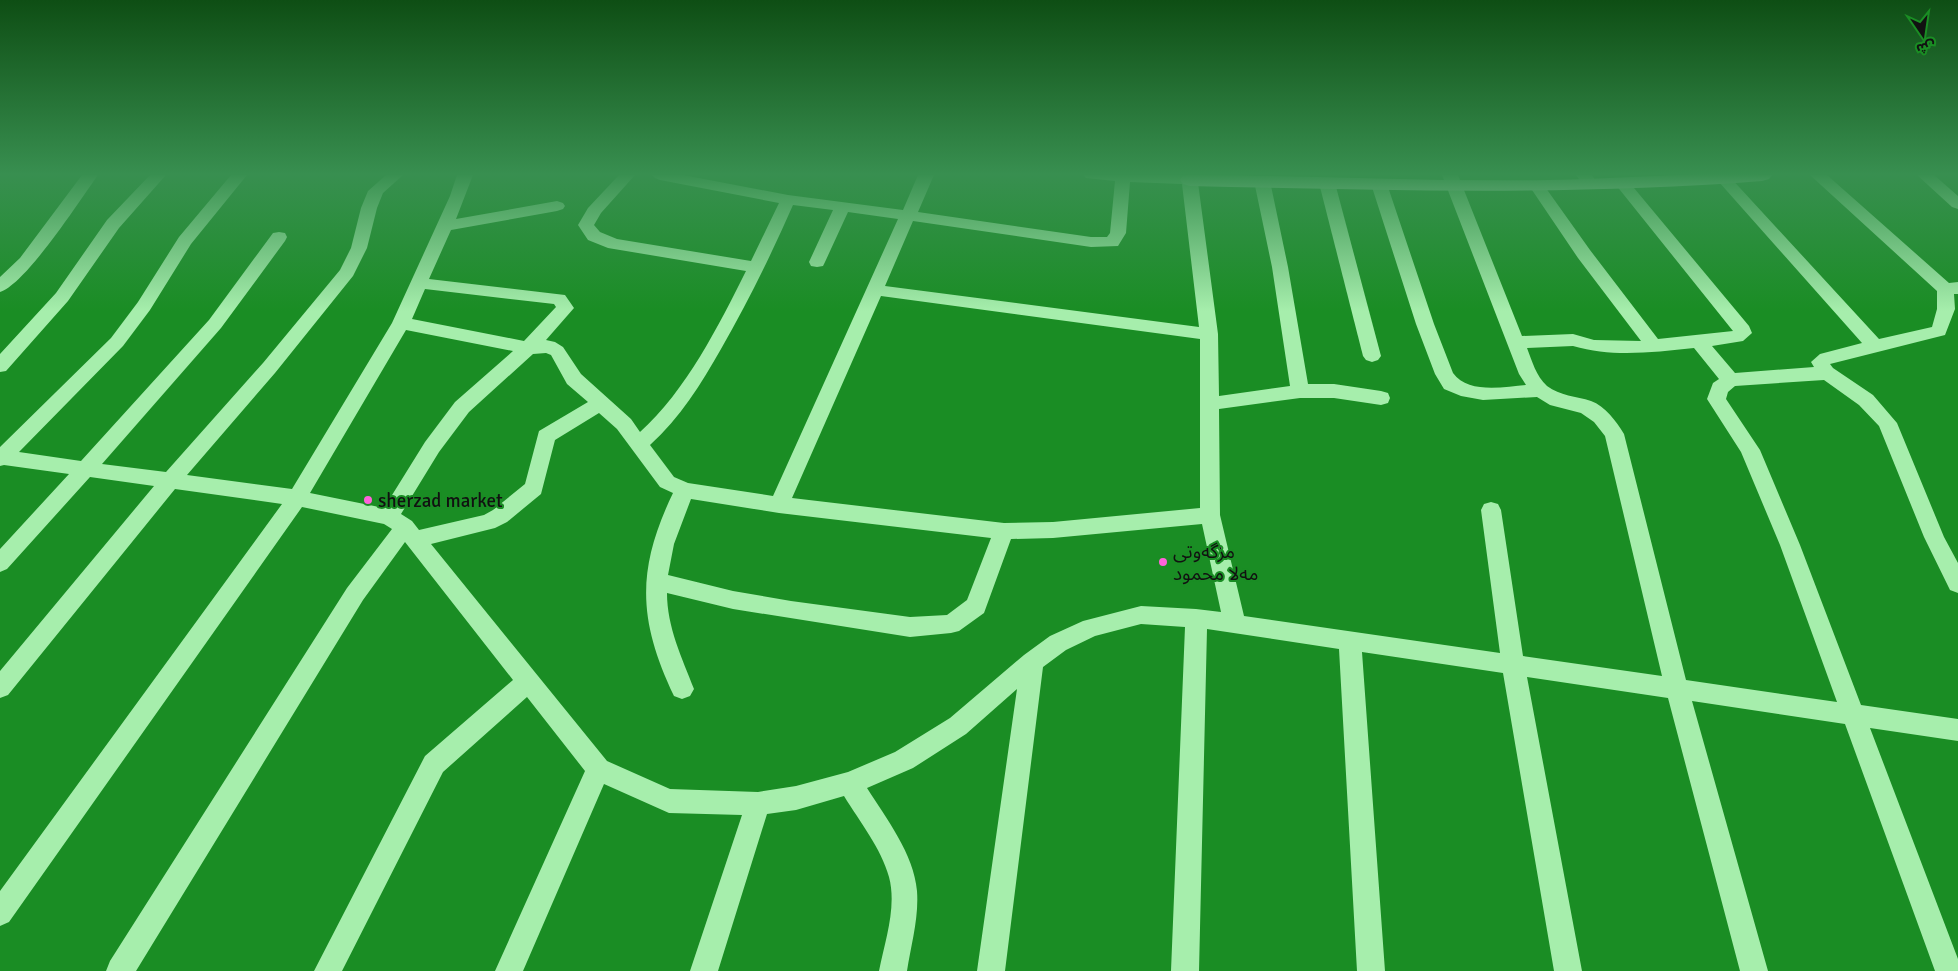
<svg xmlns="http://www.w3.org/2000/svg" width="1958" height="971" font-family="Signika,'Noto Sans Arabic',sans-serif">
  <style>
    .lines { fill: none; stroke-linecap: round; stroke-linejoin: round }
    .minor { fill: #a6eeac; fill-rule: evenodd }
    .major { fill: #edfff0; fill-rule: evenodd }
    .poi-dot { fill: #ff63da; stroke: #1a8d24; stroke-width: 2 }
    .labels { text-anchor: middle; stroke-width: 4; stroke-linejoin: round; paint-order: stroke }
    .poi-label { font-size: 19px; fill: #111; stroke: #1a8d24; text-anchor: start }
  </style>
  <rect width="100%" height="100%" fill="#1a8d24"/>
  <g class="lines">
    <g class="minor">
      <path d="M 82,175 L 98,175 C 80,200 26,284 0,292 L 0,277 L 20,258 Z"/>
      <polygon points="150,175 166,175 119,228 68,301 6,371 0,372 0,354 56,293 107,220"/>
      <path d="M 231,175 L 247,175 L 191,244 L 150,310 L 123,346 L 19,452 L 81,461 L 209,320 L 273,233 L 279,232 L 285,233 L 287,237 L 285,241 L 221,328 L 102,464 L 166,472 L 263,363 L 340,270 L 351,248 L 361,208 L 368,191 L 386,175 L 403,175 L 383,193 L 377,208 L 367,248 L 353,276 L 275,373 L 187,475 L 292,489 L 392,323 L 450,196 L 457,175 L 473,175 L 456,219 L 557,201 L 563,203 L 565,206 L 563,209 L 557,211 L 451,230 L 429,279 L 565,295 L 574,308 L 546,340 L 555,342 L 563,347 L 581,374 L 631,419 L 640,432 C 686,391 719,325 746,271 L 608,248 L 588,240 L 578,225 L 588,208 L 619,175 L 635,175 L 601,213 L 594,225 L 600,232 L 617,239 L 751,261 L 779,203 L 660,180 L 655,178 L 652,175 L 683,175 L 788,195 L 903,210 L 918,175 L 934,175 L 918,212 L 1091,237 L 1107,237 L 1110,233 L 1115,181 L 1086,178 L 1083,175 L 1197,175 L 1218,334 L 1219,396 L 1290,386 L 1272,267 L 1254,181 L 1257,178 L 1267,178 L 1270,181 L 1288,267 L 1308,384 L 1334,384 L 1381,391 L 1388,393 L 1390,398 L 1388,403 L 1381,405 L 1334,398 L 1300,398 L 1219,409 L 1220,515 L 1244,616 L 1500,653 L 1481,510 L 1484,504 L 1491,502 L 1498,504 L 1501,510 L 1523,656 L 1662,676 L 1605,436 L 1594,422 L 1581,413 L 1550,405 L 1537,397 L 1483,400 L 1461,396 L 1444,389 L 1435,374 L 1416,324 L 1371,184 L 1374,181 L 1384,181 L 1387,184 L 1434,324 L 1453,373 C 1468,394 1503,387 1526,385 L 1519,374 L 1442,175 L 1458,175 L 1522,336 L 1573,334 L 1594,340 L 1641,341 L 1578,258 L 1530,187 L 1533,184 L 1543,184 L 1590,250 L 1658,339 L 1733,331 L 1616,185 L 1619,182 L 1629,182 L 1749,326 L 1752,333 L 1743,341 L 1712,346 L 1735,373 L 1814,367 L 1811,362 L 1820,354 L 1862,343 L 1719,182 L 1716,179 L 1722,175 L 1729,176 L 1879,339 L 1932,327 L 1937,309 L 1937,291 L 1810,175 L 1827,175 L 1949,283 L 1958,282 L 1958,294 L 1954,294 L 1955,309 L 1945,335 L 1830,364 L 1833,368 L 1873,395 L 1897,423 L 1944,537 L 1958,563 L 1958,593 L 1950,590 L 1924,537 L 1879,426 L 1859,405 L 1824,380 L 1735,386 L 1728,392 L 1726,399 L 1760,450 L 1800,545 L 1861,705 L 1958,719 L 1958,741 L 1870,728 L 1958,959 L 1958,971 L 1935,971 L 1845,724 L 1692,701 L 1768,971 L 1740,971 L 1668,698 L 1527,677 L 1582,971 L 1554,971 L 1503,673 L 1362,652 L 1385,971 L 1357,971 L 1339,649 L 1207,629 L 1199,971 L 1171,971 L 1185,627 L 1141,624 L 1095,636 L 1066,650 L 1043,667 L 1005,971 L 977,971 L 1017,689 L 966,734 L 913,768 L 867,788 C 886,818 914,854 917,891 C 919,918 911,945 907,971 L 879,971 C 885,941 897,907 889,877 C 881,848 860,822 844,796 L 796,810 L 767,814 L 718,971 L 690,971 L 742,815 L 669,813 L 604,784 L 523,971 L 495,971 L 585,771 L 527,697 L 443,772 L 342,971 L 314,971 L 425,756 L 513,680 L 405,542 L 363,600 L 136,971 L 106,971 L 110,961 L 347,588 L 392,529 L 384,524 L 302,507 L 9,922 L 0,926 L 0,891 L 282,504 L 175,489 L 8,695 L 0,698 L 0,671 L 154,486 L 90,477 L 7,569 L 0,572 L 0,549 L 69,474 L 4,465 L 0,466 L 0,447 L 111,338 L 138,302 L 179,237 ZM 1130,182 L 1182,184 L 1199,327 L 885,286 L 913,221 L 1091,247 L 1118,246 L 1126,233 ZM 793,205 L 833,210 L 809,262 L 811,266 L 817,267 L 823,266 L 825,262 L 848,212 L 898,219 L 773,496 L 688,483 L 674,477 L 650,445 C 680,418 701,384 721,349 C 748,302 771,255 793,205 ZM 425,289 L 554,304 L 556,307 L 524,341 L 412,319 ZM 881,296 L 1200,339 L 1200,508 L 1053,522 L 1004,523 L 792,498 ZM 406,330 L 513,351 L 455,402 L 425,442 L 384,508 L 310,493 ZM 1573,346 C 1614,358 1653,352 1694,348 L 1719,379 L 1713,383 L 1707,399 L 1741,452 L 1780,545 L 1837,702 L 1686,680 L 1624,434 C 1616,421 1605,406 1591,401 C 1576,396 1560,396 1547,386 C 1536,376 1532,361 1527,348 ZM 546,353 L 551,355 L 567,384 L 588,402 L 539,431 L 525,484 L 493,510 L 484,515 L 419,530 L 412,521 L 401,514 L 439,452 L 469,412 L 533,354 ZM 599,413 L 617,429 L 660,487 L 673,493 C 636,570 638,620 674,696 L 682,699 L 690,696 L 694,689 C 682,658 667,627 667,593 L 733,609 L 910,637 L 951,633 L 959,631 L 984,613 L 1011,539 L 1053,538 L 1202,524 L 1221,612 L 1196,609 L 1141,606 L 1083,621 L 1050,636 L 1024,655 L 950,718 L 895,752 L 848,772 L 796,786 L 758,792 L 670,789 L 607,761 L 431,544 L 495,528 L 507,522 L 541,494 L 555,440 ZM 691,499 L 779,513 L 991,538 L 967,600 L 947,615 L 910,617 L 791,601 L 733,591 L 668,575 L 674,544 Z"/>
      <polygon points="1576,175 1592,175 1599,186 1596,189 1586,189"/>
      <polygon points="1917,175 1934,175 1958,196 1958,209 1952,207"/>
      <polygon points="1327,178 1332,180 1335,183 1381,356 1378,360 1372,362 1366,360 1363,356 1319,183 1322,180"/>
    </g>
    <path class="major" d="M 1188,175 C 1308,175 1428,182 1548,180 C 1622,179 1698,171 1772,175 L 1769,179 L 1762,181 C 1571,196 1381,190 1190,186 L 1183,184 L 1180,180 L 1183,176 Z"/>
  </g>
  <linearGradient id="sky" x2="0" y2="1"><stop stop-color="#0e4e14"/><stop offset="0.56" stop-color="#388f50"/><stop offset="1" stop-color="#388f50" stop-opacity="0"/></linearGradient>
  <rect width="1958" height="311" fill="url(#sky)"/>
  <g class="poi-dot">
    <circle cx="368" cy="500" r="5"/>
    <circle cx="1163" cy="562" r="5"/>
  </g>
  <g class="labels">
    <g class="poi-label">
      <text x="378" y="507">sherzad market</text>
      <text x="1173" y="558">مزگه‌وتی<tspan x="1173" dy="22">مه‌لا محمود</tspan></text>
    </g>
  </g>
  <g transform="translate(1923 35) rotate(167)" stroke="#1a8d24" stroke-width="4" paint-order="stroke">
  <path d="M0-4L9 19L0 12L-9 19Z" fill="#111111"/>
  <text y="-8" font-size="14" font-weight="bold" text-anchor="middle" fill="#111111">ش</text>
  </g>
</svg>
